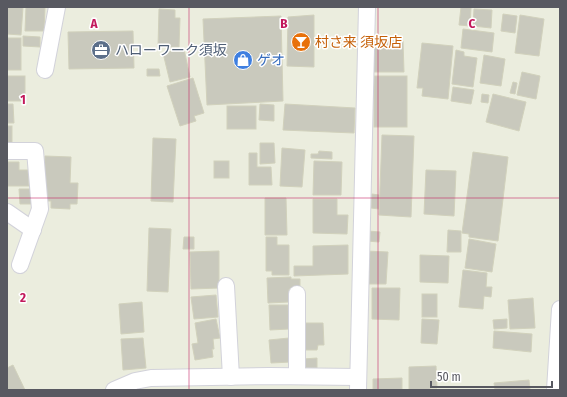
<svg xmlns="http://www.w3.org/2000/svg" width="567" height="397" font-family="'Fira Sans Condensed','Noto Sans JP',sans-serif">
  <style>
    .building { fill: #c9c9bd; stroke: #d1d1bc }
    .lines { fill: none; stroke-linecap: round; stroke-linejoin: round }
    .minor-casing { stroke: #d2d2da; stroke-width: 18 }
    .minor { stroke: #fff; stroke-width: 16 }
    .grid { fill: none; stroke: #c2185b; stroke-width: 1; stroke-opacity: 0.55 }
    .labels { text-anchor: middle; stroke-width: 3; stroke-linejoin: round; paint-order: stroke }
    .food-label { font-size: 14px; fill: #c56008; stroke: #fff; text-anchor: start }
    .service-label { font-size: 14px; fill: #4e5e75; stroke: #fff; text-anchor: start }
    .shop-label { font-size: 14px; fill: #366cbe; stroke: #fff; text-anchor: start }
    .grid-label { font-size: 13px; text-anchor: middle; font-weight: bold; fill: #c2185b; stroke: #fff; stroke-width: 3; stroke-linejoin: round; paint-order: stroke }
  </style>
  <rect width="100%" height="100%" fill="#ebedde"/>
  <g class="building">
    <polygon points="7,7 23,7 21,35 7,34"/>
    <polygon points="26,7 45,7 44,31 25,31"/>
    <polygon points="461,7 471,8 470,26 459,25"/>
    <polygon points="159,9 175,10 175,18 180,18 179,47 158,47"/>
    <polygon points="474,9 492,10 491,28 473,26"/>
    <polygon points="503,14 517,16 515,33 501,31"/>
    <polygon points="314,15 314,67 287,66 288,17"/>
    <polygon points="520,15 544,19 539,56 515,53"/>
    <polygon points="281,16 283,101 207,105 203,19"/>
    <polygon points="463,29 494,33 492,52 461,48"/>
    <polygon points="133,31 134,68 69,69 68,32"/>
    <polygon points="23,36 40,37 40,47 23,46"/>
    <rect x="7" y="38" width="14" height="32"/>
    <polygon points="373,41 403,41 404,72 373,72"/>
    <polygon points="422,43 453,46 448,99 422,96 423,88 417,88"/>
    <polygon points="184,49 190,77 170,82 163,53"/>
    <polygon points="456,50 464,52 464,56 477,58 473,87 452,84"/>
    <polygon points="484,55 505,59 501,86 480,83"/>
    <polygon points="147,69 159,69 160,76 147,76"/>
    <polygon points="522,72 540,76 536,99 517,95"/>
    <rect x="7" y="76" width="18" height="25"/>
    <rect x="374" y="76" width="33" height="51"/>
    <polygon points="193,78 204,113 194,116 196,121 180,126 167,86"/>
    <polygon points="513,82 517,83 515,94 510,93"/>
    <polygon points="453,87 474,90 471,104 451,101"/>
    <polygon points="482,94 489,95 488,103 481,102"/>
    <polygon points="493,94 526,102 519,131 486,122"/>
    <polygon points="7,104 13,104 14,123 7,123"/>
    <polygon points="260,104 274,105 274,121 259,120"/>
    <polygon points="285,104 355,108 354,133 283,130"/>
    <rect x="227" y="106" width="29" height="23"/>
    <rect x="7" y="126" width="5" height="20"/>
    <polygon points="382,135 414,136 411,217 379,215"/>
    <polygon points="153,138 176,139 173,202 151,201"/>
    <polygon points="260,143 274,143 275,163 260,164"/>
    <polygon points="282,148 305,150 302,187 280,186"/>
    <polygon points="319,151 332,152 332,159 311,158 311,154 318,154"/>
    <polygon points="473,152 508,157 498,241 469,237 469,234 462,233"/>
    <polygon points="249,153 257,153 257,167 271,167 272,185 249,185"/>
    <polygon points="45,156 71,157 70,183 78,183 77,204 70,204 70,209 51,208 51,201 43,201"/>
    <rect x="214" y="161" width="15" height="17"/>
    <polygon points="314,161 342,162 341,195 313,195"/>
    <polygon points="7,162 19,162 19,170 28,170 29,186 7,186"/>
    <polygon points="426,170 456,171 454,216 424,214"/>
    <polygon points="19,189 33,189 33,204 20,204"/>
    <polygon points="372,194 379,195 379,209 371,208"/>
    <polygon points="265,198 286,198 287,235 265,235"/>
    <polygon points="313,199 337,199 337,215 348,215 347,234 313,233"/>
    <polygon points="149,228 171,229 168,292 147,291"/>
    <polygon points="448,230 461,231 461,252 447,252"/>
    <polygon points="368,231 380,232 379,242 367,241"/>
    <polygon points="184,237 194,237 194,249 183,249"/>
    <polygon points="266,237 277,237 277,245 289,245 289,275 272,275 272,271 266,271"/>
    <polygon points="469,239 496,244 492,272 465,268"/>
    <polygon points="348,245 348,274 294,276 294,266 313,266 313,246"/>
    <polygon points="219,251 219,288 191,289 190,252"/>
    <polygon points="366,251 388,252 386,284 365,284"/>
    <polygon points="420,255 449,256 448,283 420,282"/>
    <polygon points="463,270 487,273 486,287 492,287 491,297 484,296 483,309 459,307"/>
    <polygon points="291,277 291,279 300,279 300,288 289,289 289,302 268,303 267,278"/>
    <polygon points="372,288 400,288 399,320 372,319"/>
    <rect x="422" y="294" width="15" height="23"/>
    <polygon points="216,295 218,317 194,319 191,297"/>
    <polygon points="533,298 535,328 510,329 508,300"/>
    <polygon points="142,302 144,332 121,334 119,304"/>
    <polygon points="269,305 288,305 289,329 270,330"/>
    <polygon points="216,319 220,338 213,339 214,349 212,349 213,357 195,360 192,344 198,343 195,323"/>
    <polygon points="422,319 439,320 437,344 421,343"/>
    <polygon points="507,319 507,328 494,329 493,320"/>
    <polygon points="303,323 323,323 324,345 318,345 317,350 304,350"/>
    <polygon points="494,331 532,334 531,352 493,348"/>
    <polygon points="143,338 146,368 123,370 121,339"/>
    <polygon points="289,338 291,362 271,363 269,340"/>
    <polygon points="317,358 317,368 304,368 303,359"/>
    <polygon points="13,365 25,390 7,390 7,368"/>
    <polygon points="436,366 437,388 430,388 430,390 409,390 409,367"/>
    <polygon points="402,378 402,390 373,390 373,379"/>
    <polygon points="529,380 530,390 495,390 494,383"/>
  </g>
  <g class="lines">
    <g class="minor-casing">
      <g id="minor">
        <polyline points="45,70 57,7"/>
        <polyline points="7,151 35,151 40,209 20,265"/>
        <polyline points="7,212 33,230"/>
        <polyline points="226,286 231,377"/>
        <polyline points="297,294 297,376"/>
        <polyline points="114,390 135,381 151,378 269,376 358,377"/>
        <polyline points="358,390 367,7"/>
        <polyline points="555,390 560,309"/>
      </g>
    </g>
    <use href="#minor" class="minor"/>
  </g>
  <path class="grid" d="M 189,7 L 189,390M 378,7 L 378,390M 7,198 L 560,198"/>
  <defs>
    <g id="bar-disc" transform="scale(1)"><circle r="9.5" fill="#e8710a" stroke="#fff"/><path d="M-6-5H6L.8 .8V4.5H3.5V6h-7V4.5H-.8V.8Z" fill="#fff"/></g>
    <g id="office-disc" transform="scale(1)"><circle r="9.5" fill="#5c6f8a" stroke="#fff"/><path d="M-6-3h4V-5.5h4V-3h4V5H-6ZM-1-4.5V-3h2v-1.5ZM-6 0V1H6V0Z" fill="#fff"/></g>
    <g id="shop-disc" transform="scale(1)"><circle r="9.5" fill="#3f7fe0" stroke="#fff"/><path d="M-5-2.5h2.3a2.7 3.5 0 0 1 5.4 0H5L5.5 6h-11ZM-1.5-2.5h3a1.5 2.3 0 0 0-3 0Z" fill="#fff"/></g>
  </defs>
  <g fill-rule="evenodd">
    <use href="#bar-disc" x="301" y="42"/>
    <use href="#office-disc" x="101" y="50"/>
    <use href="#shop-disc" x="243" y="60"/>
  </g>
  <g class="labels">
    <g class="food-label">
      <text x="315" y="47">村さ来 須坂店</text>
    </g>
    <g class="service-label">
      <text x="115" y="55">ハローワーク須坂</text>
    </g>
    <g class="shop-label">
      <text x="257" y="65">ゲオ</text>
    </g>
  </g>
  <g class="grid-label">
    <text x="94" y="28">A</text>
    <text x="284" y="28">B</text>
    <text x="472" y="28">C</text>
    <text x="23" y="104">1</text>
    <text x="23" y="302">2</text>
  </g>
  <rect width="567" height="397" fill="none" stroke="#585961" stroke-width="16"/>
  <path d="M431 381v6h121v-6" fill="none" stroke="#585961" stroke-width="2"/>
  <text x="437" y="381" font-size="12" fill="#585961" stroke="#ffffff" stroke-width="3" paint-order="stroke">50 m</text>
</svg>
